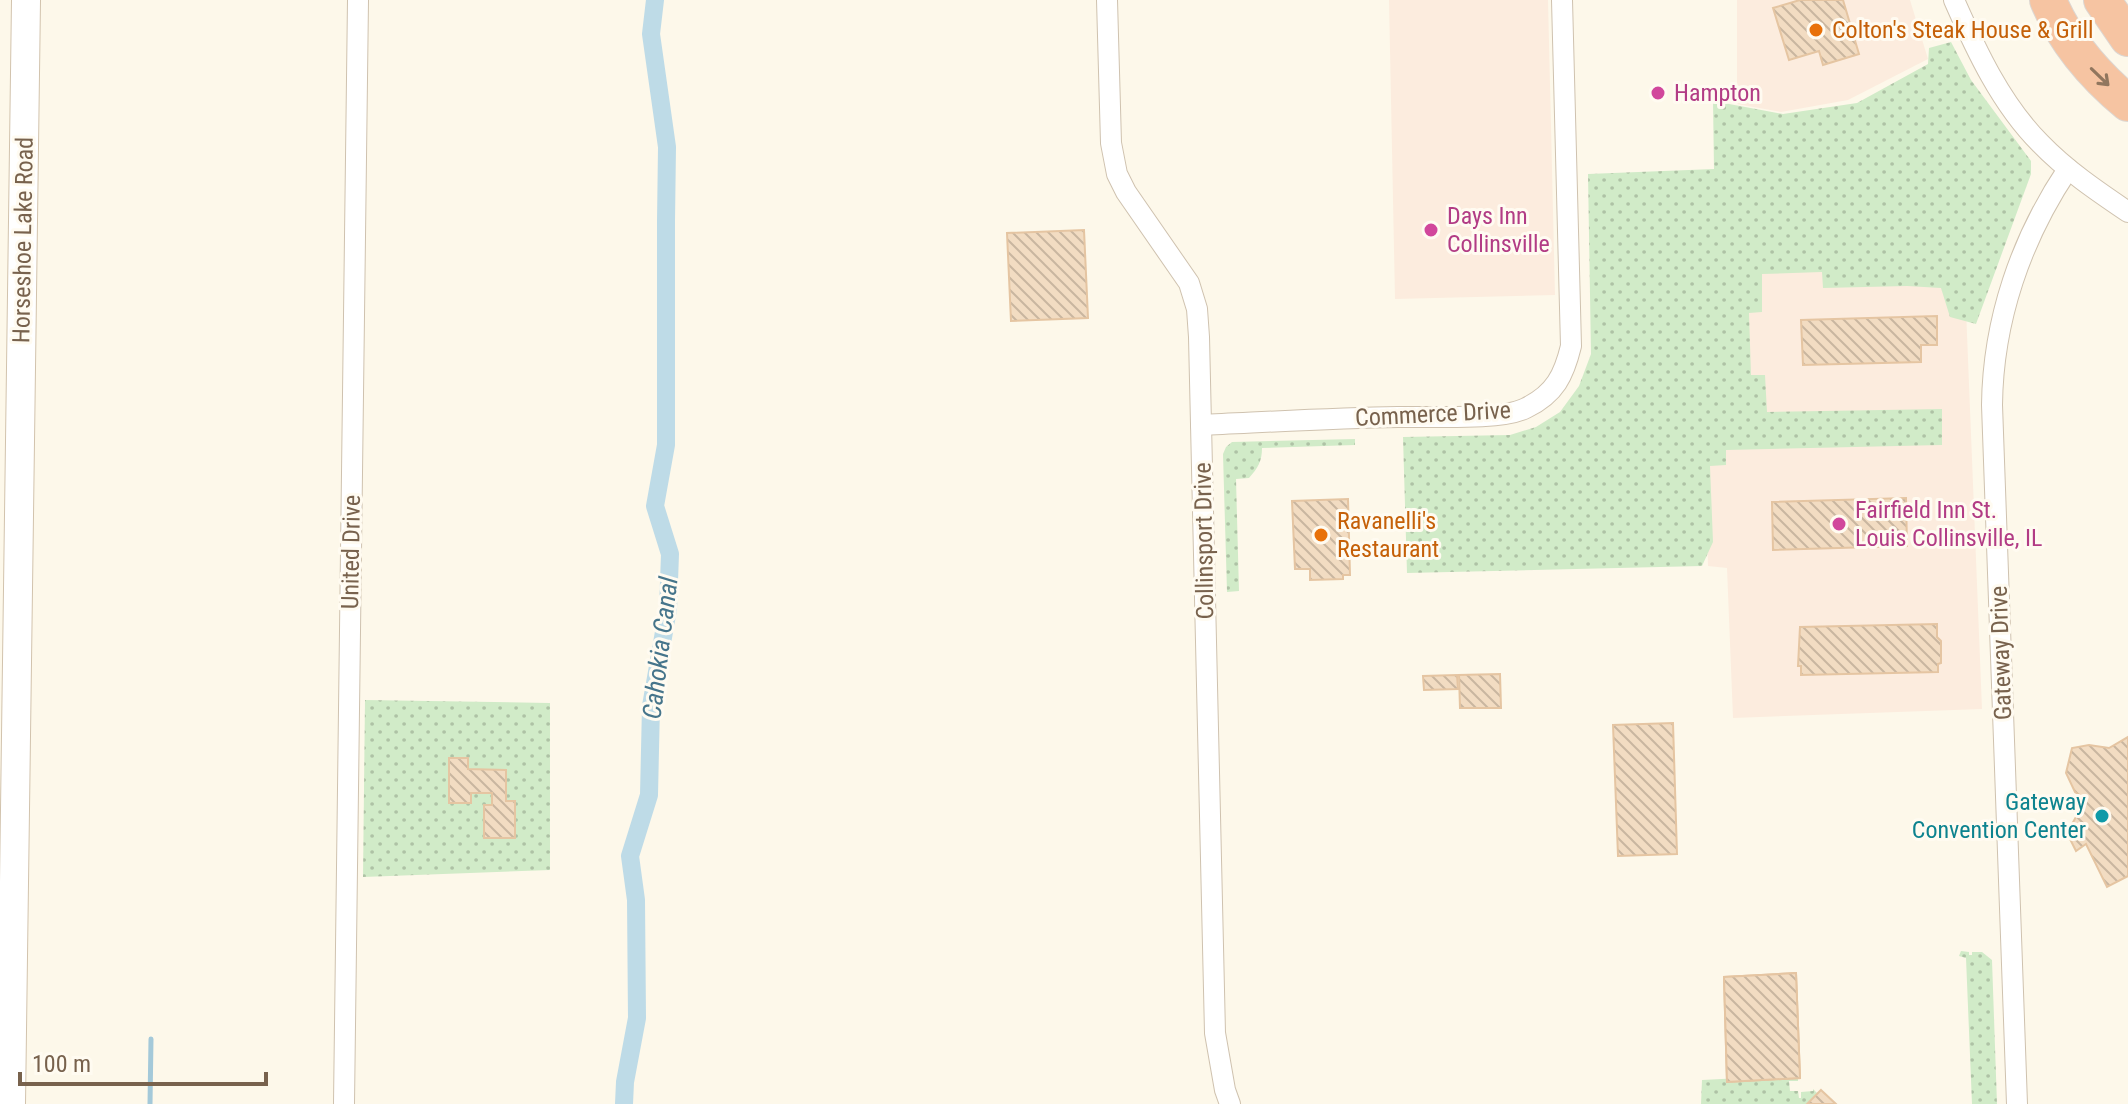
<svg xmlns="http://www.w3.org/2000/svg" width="2128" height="1104" font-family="'Roboto Condensed',sans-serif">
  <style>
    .commercial { fill: #fcecde }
    .grass { fill: url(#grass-dots) }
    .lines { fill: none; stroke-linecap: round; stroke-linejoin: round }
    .stream { stroke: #a4c9d9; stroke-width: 5 }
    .canal { stroke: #bedbe7; stroke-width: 18 }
    .building { fill: url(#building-back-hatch); stroke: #e5c5a2; stroke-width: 2 }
    .street-casing { stroke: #cfc2af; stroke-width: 22 }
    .secondary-casing { stroke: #d2c3ad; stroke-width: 30 }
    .highway-casing { stroke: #dcd6d1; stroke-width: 38 }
    .street { stroke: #fff; stroke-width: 20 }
    .secondary { stroke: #fff; stroke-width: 28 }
    .highway { stroke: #f6c4a2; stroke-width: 36 }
    .oneway { stroke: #91765e }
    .food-dot { fill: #e8710a; stroke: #fffbf1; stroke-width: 3 }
    .hotel-dot { fill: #d1479c; stroke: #fffbf1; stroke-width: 3 }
    .culture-dot { fill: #0f9aa8; stroke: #fffbf1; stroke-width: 3 }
    .labels { text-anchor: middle; stroke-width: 6; stroke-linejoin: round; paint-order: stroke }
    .food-label { font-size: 24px; fill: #c56008; stroke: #fffbf1; text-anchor: start }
    .hotel-label { font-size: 24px; fill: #b23c85; stroke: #fffbf1; text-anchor: start }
    .street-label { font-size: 24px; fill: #78624d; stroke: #fffbf1 }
    .culture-label { font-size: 24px; fill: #0d838f; stroke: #fffbf1; text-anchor: end }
    .water-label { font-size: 26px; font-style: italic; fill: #46758b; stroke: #fffbf1 }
  </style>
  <defs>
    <pattern id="grass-dots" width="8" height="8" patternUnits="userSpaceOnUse" patternTransform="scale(2)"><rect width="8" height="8" fill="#d1ebc8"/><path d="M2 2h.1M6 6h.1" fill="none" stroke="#aec2a5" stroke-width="1.8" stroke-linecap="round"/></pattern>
    <pattern id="building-back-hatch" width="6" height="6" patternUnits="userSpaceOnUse" patternTransform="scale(2)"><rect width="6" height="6" fill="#f2dcc2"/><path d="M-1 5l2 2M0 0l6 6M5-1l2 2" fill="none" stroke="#c9b6a0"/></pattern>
  </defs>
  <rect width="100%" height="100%" fill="#fdf8ea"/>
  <g class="commercial">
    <polygon points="1389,0 1548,0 1555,295 1395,299"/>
    <polygon points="1737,0 1910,0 1928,59 1848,100 1781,112 1737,104"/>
    <polygon points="1964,259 1982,709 1733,718 1727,568 1708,566 1705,448 1748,263"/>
  </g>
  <g class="grass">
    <polygon points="1951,42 1971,80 2031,161 2031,174 1976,324 1950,317 1941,288 1907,286 1823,288 1822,272 1762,274 1762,312 1749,313 1751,375 1765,375 1767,412 1942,409 1942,445 1726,450 1726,465 1710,466 1713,542 1702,566 1407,573 1403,437 1510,435 1536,427 1560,412 1579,386 1591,354 1588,174 1714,169 1713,101 1783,114 1857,103 1928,64 1929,48"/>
    <path d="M 1355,439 L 1355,445 L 1262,448 C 1262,461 1258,468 1249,478 L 1236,479 L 1239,591 L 1227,592 L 1223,454 L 1226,447 L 1232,442 Z"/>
    <polygon points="365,700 550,703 550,870 363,877"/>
    <polygon points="1961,951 1969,952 1969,955 1972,955 1972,952 1982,952 1992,960 1997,1104 1972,1104 1966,958 1959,956"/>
    <polygon points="1798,1075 1798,1081 1789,1081 1790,1091 1798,1091 1799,1098 1801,1098 1801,1092 1813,1091 1813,1089 1817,1093 1806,1104 1701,1104 1702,1080"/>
  </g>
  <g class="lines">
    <polyline class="stream" points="150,1104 151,1039"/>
    <polyline class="canal" points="624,1104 625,1082 637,1018 636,900 630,856 649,795 651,706 668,609 670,554 655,506 666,445 666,221 667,147 651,34 655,0"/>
  </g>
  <g class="building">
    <polygon points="1800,0 1843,0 1859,54 1823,65 1819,51 1789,60 1773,8"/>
    <polygon points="1084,230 1088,318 1011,321 1007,233"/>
    <polygon points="1937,316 1937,345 1921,345 1921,362 1803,365 1801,320"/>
    <polygon points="1906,498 1907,546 1773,550 1772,502"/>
    <polygon points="1348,499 1350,575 1343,575 1343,579 1310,580 1310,569 1295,569 1292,501"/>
    <polygon points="1937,624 1937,637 1941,641 1941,663 1938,664 1938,672 1801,675 1801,666 1798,666 1800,627"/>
    <polygon points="1500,674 1501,708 1460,708 1459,675"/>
    <polygon points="1457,675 1458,689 1424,690 1423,676"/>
    <polygon points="1673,723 1677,854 1618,856 1613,725"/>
    <polygon points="2128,737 2128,876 2107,887 2086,844 2076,851 2067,833 2086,799 2075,792 2066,773 2072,748 2089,745 2109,748"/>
    <polygon points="449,758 468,758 468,769 506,770 506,801 515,801 515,838 484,838 484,805 492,805 492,793 471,793 471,803 449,803"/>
    <polygon points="1796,973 1800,1078 1727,1082 1724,977"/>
    <polygon points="1796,973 1800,1078 1727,1082 1724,977"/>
    <polygon points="1821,1090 1836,1104 1807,1104"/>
  </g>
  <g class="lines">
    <g class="street-casing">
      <g id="street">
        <polyline points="1107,0 1111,143 1117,174 1126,192 1189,283 1197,309 1199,337 1215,1033 1225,1090 1230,1104"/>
        <path d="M 1954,0 C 1976,50 2001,104 2040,143 C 2066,170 2097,191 2128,212"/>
        <path d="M 1201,425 C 1267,422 1332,418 1398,417 C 1430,416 1500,421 1526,408 C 1555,394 1564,375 1571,346 L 1562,0"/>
        <polyline points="344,1104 358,0"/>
        <path d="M 2017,1104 L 1992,405 C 1993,320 2021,239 2068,169"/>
      </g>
    </g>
    <g class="secondary-casing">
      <polyline id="secondary" points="11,1104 26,0"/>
    </g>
    <g class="highway-casing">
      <g id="highway">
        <path d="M 2048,0 C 2065,41 2094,75 2128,103"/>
        <polyline points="2102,0 2128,38"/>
      </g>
    </g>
    <use href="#street" class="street"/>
    <use href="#secondary" class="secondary"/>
    <use href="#highway" class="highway"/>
  </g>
  <defs><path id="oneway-shaft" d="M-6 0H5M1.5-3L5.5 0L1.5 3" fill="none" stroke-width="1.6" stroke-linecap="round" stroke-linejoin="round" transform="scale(2)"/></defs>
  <use class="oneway" href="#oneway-shaft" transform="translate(2100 77) rotate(44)"/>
  <g class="food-dot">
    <circle cx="1816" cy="30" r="8"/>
    <circle cx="1321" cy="535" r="8"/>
  </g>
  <g class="hotel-dot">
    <circle cx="1658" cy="93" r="8"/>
    <circle cx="1431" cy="230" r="8"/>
    <circle cx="1839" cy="524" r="8"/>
  </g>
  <circle class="culture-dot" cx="2102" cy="816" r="8"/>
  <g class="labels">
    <g class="food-label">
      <text x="1832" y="38">Colton's Steak House &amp; Grill</text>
      <text x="1337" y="529">Ravanelli's<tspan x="1337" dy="28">Restaurant</tspan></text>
    </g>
    <g class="hotel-label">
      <text x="1674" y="101">Hampton</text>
      <text x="1447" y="224">Days Inn<tspan x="1447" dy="28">Collinsville</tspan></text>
      <text x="1855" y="518">Fairfield Inn St.<tspan x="1855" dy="28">Louis Collinsville, IL</tspan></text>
    </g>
    <g class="street-label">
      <text transform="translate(23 240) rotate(-89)" y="8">Horseshoe Lake Road</text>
      <text transform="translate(1433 414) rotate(-3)" y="8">Commerce Drive</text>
      <text transform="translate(1204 541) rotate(-91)" y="8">Collinsport Drive</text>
      <text transform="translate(351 552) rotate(-89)" y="8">United Drive</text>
      <text transform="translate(2001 653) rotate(-92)" y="8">Gateway Drive</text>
    </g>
    <g class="culture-label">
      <text x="2086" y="810">Gateway<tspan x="2086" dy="28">Convention Center</tspan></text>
    </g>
    <g class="water-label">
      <text transform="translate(660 648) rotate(-83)" y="9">Cahokia Canal</text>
    </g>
  </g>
  <path d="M20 1072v12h246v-12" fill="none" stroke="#78624d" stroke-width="4"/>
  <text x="32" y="1072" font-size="24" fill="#78624d" stroke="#fffbf1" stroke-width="6" paint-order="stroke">100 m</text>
</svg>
